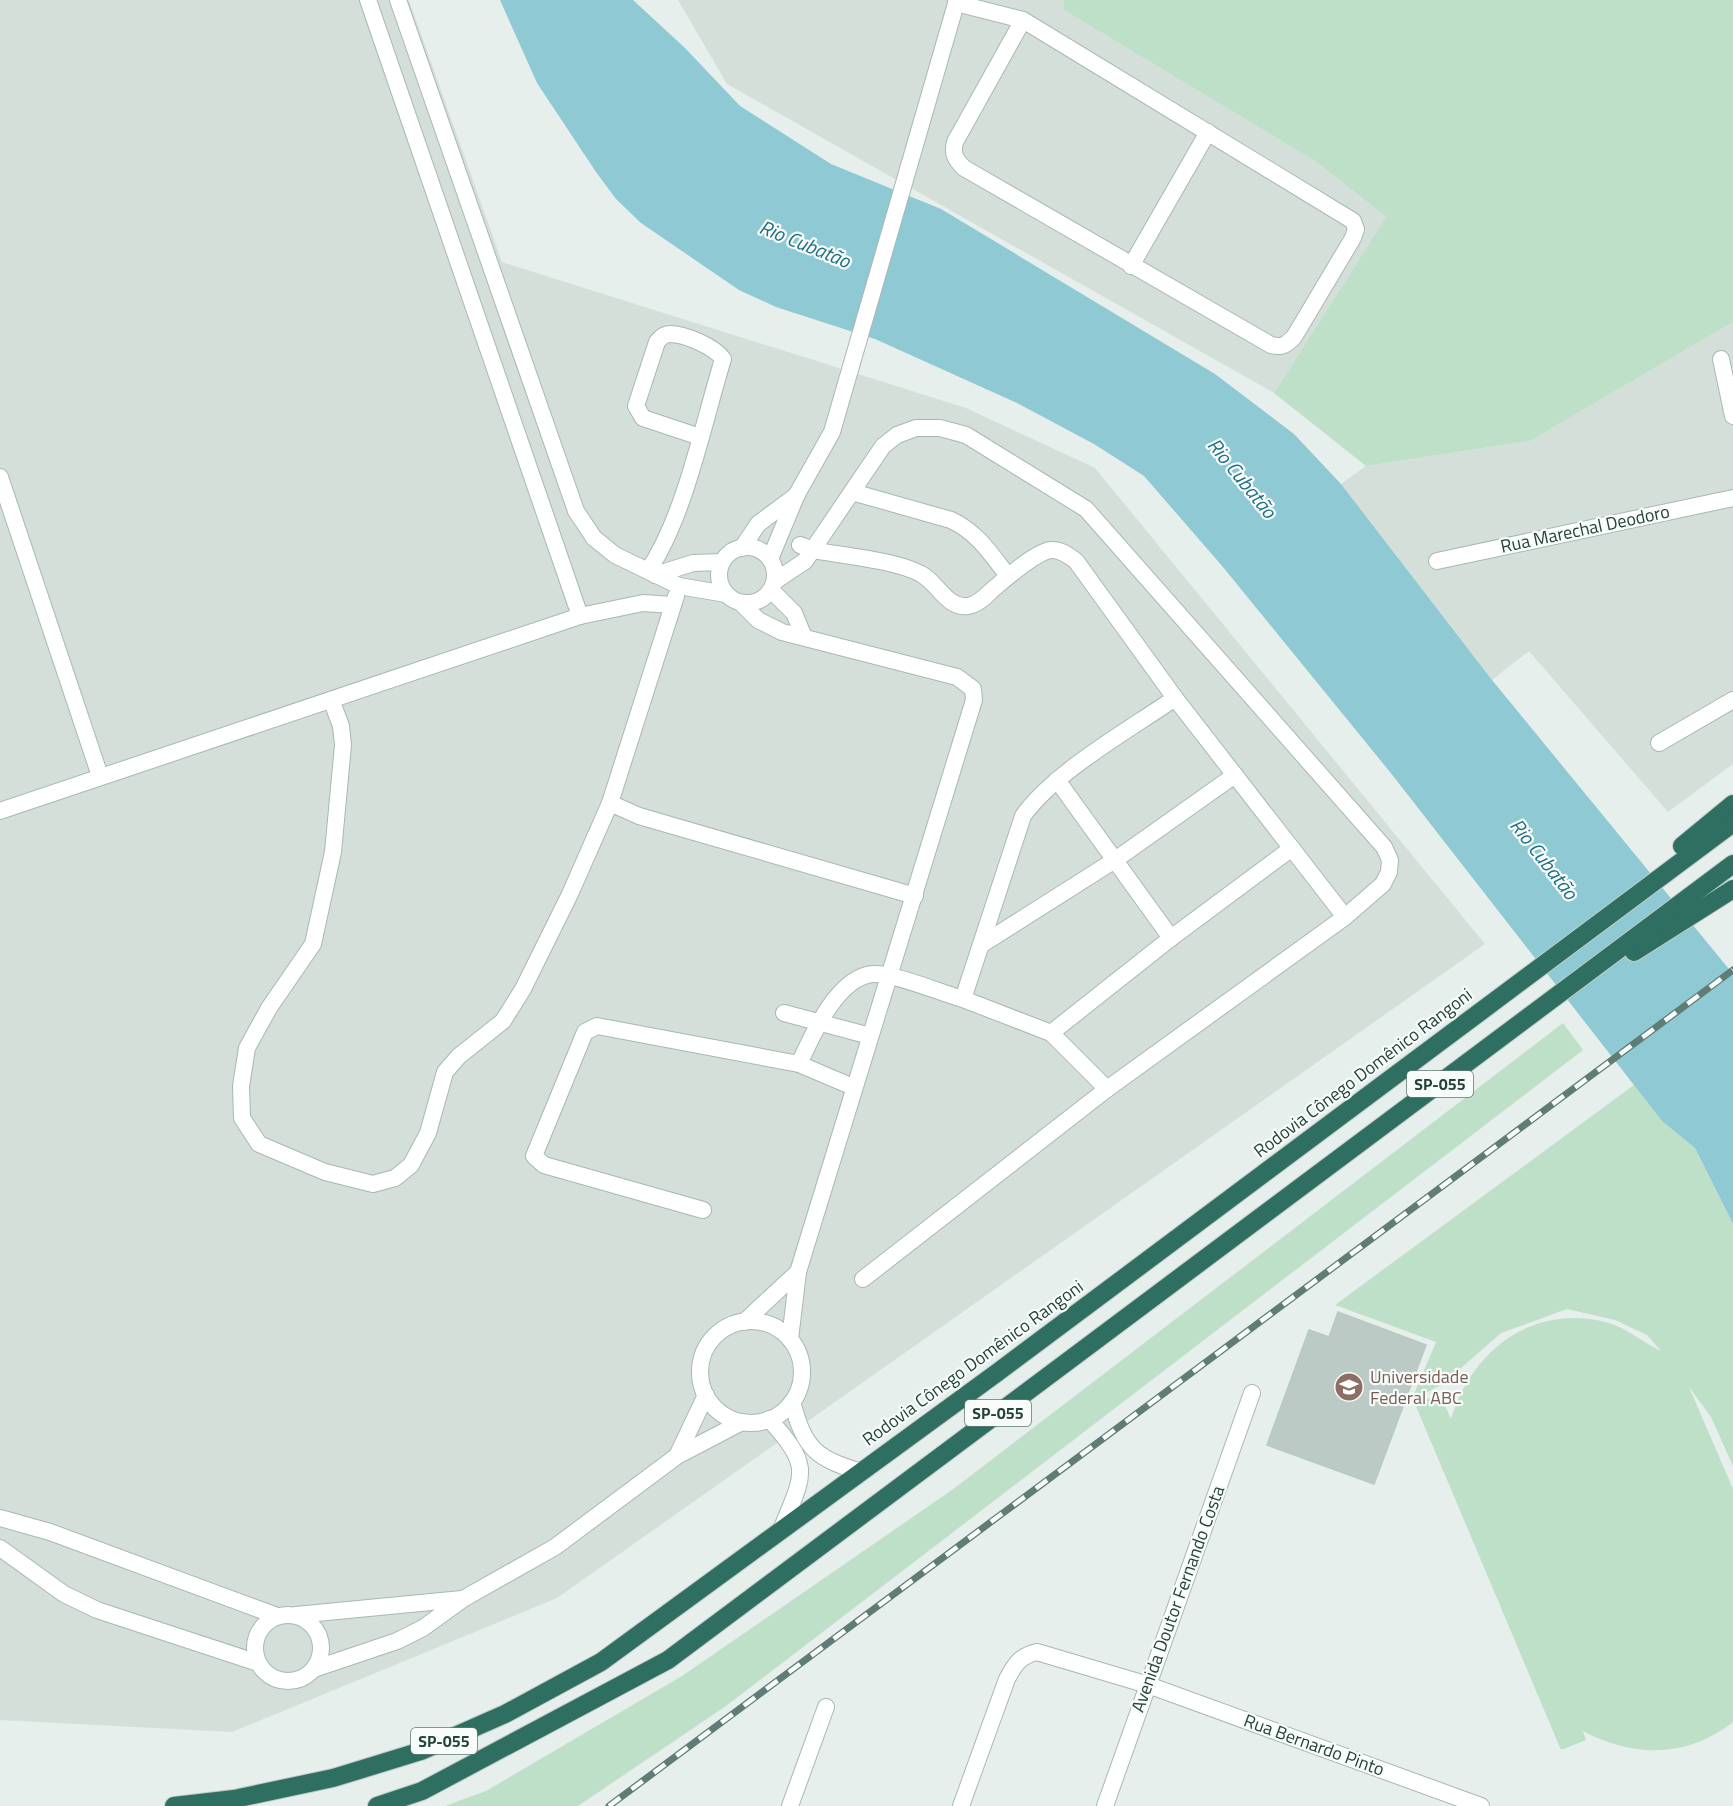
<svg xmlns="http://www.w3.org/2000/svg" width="1733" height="1806" font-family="'Titillium Web',sans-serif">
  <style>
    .built { fill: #d4dfda }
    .green { fill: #bfe0c8 }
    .water { fill: #8ec9d4 }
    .building { fill: #bbcac4; stroke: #b8c9c2; stroke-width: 1.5 }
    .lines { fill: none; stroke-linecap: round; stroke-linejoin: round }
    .minor-casing { stroke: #a8b8b2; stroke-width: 18 }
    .highway-casing { stroke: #c2cac8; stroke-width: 20 }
    .minor { stroke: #fff; stroke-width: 16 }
    .highway { stroke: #2f6f62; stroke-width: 18 }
    .rail-casing { stroke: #5f7d75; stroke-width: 7 }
    .rail { stroke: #f7fbf9; stroke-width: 4.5; stroke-dasharray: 14; stroke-linecap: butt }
    .labels { text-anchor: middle; stroke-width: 4.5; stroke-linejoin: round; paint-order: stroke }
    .shield { fill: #f7fbf9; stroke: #637a73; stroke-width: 1.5 }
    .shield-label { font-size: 16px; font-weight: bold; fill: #24423a }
    .street-label { font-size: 18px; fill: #24423a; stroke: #f7fbf9 }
    .education-label { font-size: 18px; fill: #785e54; stroke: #f7fbf9; text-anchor: start }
    .water-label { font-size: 20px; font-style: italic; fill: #1c6f80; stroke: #f7fbf9 }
  </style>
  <rect width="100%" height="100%" fill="#e6efeb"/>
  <g class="built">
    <polygon points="0,0 409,0 502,262 966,408 1095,468 1485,944 557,1598 232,1732 0,1720"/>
    <polygon points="678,0 1064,0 1064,10 1318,163 1386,217 1274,393 727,84"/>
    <polygon points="1733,322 1733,764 1668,812 1529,651 1492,680 1341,484 1366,466 1530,441"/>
  </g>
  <g class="green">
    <polygon points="1064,0 1733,0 1733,322 1530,441 1366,466 1274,393 1386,217 1318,163 1064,10"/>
    <polygon points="1563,1023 1583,1050 726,1706 578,1806 445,1806 486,1791 682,1676 952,1490"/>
    <path d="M 1634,1085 L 1662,1121 L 1695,1148 L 1733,1224 L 1733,1466 L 1711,1417 L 1689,1387 L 1733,1489 L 1733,1722 C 1688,1758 1633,1758 1583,1731 L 1586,1740 L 1561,1750 L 1415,1404 L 1440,1394 L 1451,1419 C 1472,1349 1535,1302 1609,1323 C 1629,1329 1645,1344 1661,1351 L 1647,1335 L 1615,1320 L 1567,1309 L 1501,1333 L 1444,1383 L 1411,1401 L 1436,1342 L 1335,1305 Z"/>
  </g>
  <polygon class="water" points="500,0 633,0 685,48 740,106 831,164 941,209 1215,374 1294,434 1341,484 1492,680 1733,974 1733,1224 1695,1148 1662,1121 1390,772 1223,567 1144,476 1094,444 1017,403 875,339 776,307 739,290 641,223 616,199 596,172 537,83"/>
  <polygon class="building" points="1338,1312 1426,1345 1374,1484 1267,1445 1309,1330 1329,1337"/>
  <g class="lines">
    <g class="minor-casing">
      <g id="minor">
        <polyline points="368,0 580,616"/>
        <polyline points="398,0 576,511 594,538 615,555 679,586 726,594"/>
        <path d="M 956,3 L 1023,20 L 1353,221 L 1356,229 L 1353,238 L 1294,337 C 1286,345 1282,348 1271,345 L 964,168 C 955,159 952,154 955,142 L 1023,20"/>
        <polyline points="1131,266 1208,132"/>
        <polyline points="1721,359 1733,416"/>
        <polyline points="0,477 100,776"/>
        <path d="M 852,492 L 951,520 C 977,532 991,554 1008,576"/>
        <circle cx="747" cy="575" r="28"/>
        <polyline points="742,548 758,524 797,495"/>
        <polyline points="770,559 797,494 832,432 957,0"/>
        <polyline points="1437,561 1733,498"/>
        <path d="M 648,571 C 685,516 703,424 723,359 C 715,347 685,334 670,334 C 665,334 660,338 657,342 L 636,406 L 643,418 L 700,437"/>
        <polyline points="655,575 693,563 722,562"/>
        <polyline points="775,581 805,561 883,446 897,435 916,428 940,428 966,435 1086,509 1384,847 1390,860 1389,872 1383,884 1345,917 1107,1089 1051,1033 963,999"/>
        <polyline points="771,590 794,613 804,637"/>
        <polyline points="676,596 610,803 639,816 915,896"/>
        <polyline points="741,603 758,620 782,632 957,677 973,689 974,700 798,1272 790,1339"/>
        <polyline points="1175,698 1345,917"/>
        <polyline points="332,702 341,726 343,745 333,852 313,944 269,1008 247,1048 241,1086 242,1118 259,1144 325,1172 373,1184 395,1178 411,1165 428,1133 445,1072 459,1056 503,1021 523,989 570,894 610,803"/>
        <polyline points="1659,743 1733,700"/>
        <polyline points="1057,780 1171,938"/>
        <polyline points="0,811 580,616 643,603 673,605"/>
        <polyline points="981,945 1115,860 1235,775"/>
        <polyline points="784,1013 870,1036"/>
        <polyline points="1051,1033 1171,938 1292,848"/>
        <path d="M 799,1064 C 812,1036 837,977 873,974 C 894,973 941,993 963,999 L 1023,816 C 1054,772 1129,730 1175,698 L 1076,561 C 1069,556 1061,549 1051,550 C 1035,552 1004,580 991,591 C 985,597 977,605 968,606 C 947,609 937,582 921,574 C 895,560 844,556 813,550 L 800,545"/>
        <polyline points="703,1210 544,1165 534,1156 585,1032 597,1026 799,1064 853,1087"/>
        <polyline points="863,1279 1107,1089"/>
        <circle cx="751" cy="1372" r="51"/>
        <polyline points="744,1322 798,1272"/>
        <path d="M 792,1402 C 805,1449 815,1458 861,1472"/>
        <path d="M 769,1419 C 813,1468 804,1473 781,1530"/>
        <polyline points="677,1456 706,1395"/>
        <polyline points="0,1518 50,1532 277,1616"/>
        <polyline points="0,1548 64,1594 97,1610 258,1663"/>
        <circle cx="288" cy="1648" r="33"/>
        <polyline points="296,1615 462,1599"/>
        <polyline points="314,1669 397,1641 423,1628 463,1599 555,1547 677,1456 742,1422"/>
        <polyline points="790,1806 826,1707"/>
        <path d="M 961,1806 L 1007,1679 C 1015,1664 1020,1656 1037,1652 L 1148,1685 L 1481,1806"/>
        <polyline points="1105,1806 1252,1393"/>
      </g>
    </g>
    <g class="highway-casing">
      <g id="highway">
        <polyline points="1682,846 1733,804"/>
        <polyline points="1634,952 1733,889"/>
        <polyline points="174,1806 234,1799 333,1778 421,1751 505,1714 601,1662 998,1372 1733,823"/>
        <polyline points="377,1806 422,1791 668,1660 1733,864"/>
      </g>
    </g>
    <use href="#minor" class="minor"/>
    <use href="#highway" class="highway"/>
    <g class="rail-casing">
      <polyline id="rail" points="609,1806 1733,970"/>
    </g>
    <use href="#rail" class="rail"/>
  </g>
  <defs>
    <g id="university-disc" transform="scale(1.5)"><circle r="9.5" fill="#8d6e63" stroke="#f7fbf9"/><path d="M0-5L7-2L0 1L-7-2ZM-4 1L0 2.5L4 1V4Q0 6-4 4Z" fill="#fff"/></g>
  </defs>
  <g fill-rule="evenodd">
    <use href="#university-disc" x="1349" y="1387"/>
  </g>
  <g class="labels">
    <g class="shield">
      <rect x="1407" y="1071" width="66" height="26" rx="4.5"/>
      <rect x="965" y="1400" width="66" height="26" rx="4.5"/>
      <rect x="411" y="1728" width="66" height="26" rx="4.5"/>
    </g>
    <g class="shield-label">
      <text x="1440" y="1090">SP-055</text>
      <text x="998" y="1419">SP-055</text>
      <text x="444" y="1747">SP-055</text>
    </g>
    <g class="street-label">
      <text transform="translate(1585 529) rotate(-12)" y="6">Rua Marechal Deodoro</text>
      <text transform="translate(1363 1073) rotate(-37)" y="6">Rodovia Cônego Domênico Rangoni</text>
      <text transform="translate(973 1363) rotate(-36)" y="6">Rodovia Cônego Domênico Rangoni</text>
      <text transform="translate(1178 1599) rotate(-70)" y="6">Avenida Doutor Fernando Costa</text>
      <text transform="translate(1314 1745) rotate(20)" y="6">Rua Bernardo Pinto</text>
    </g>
    <g class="education-label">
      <text x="1370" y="1383">Universidade<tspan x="1370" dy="21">Federal ABC</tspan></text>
    </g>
    <g class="water-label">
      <text transform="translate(805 244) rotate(22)" y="7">Rio Cubatão</text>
      <text transform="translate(1242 478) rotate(51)" y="7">Rio Cubatão</text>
      <text transform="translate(1544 859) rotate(52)" y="7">Rio Cubatão</text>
    </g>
  </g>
</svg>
